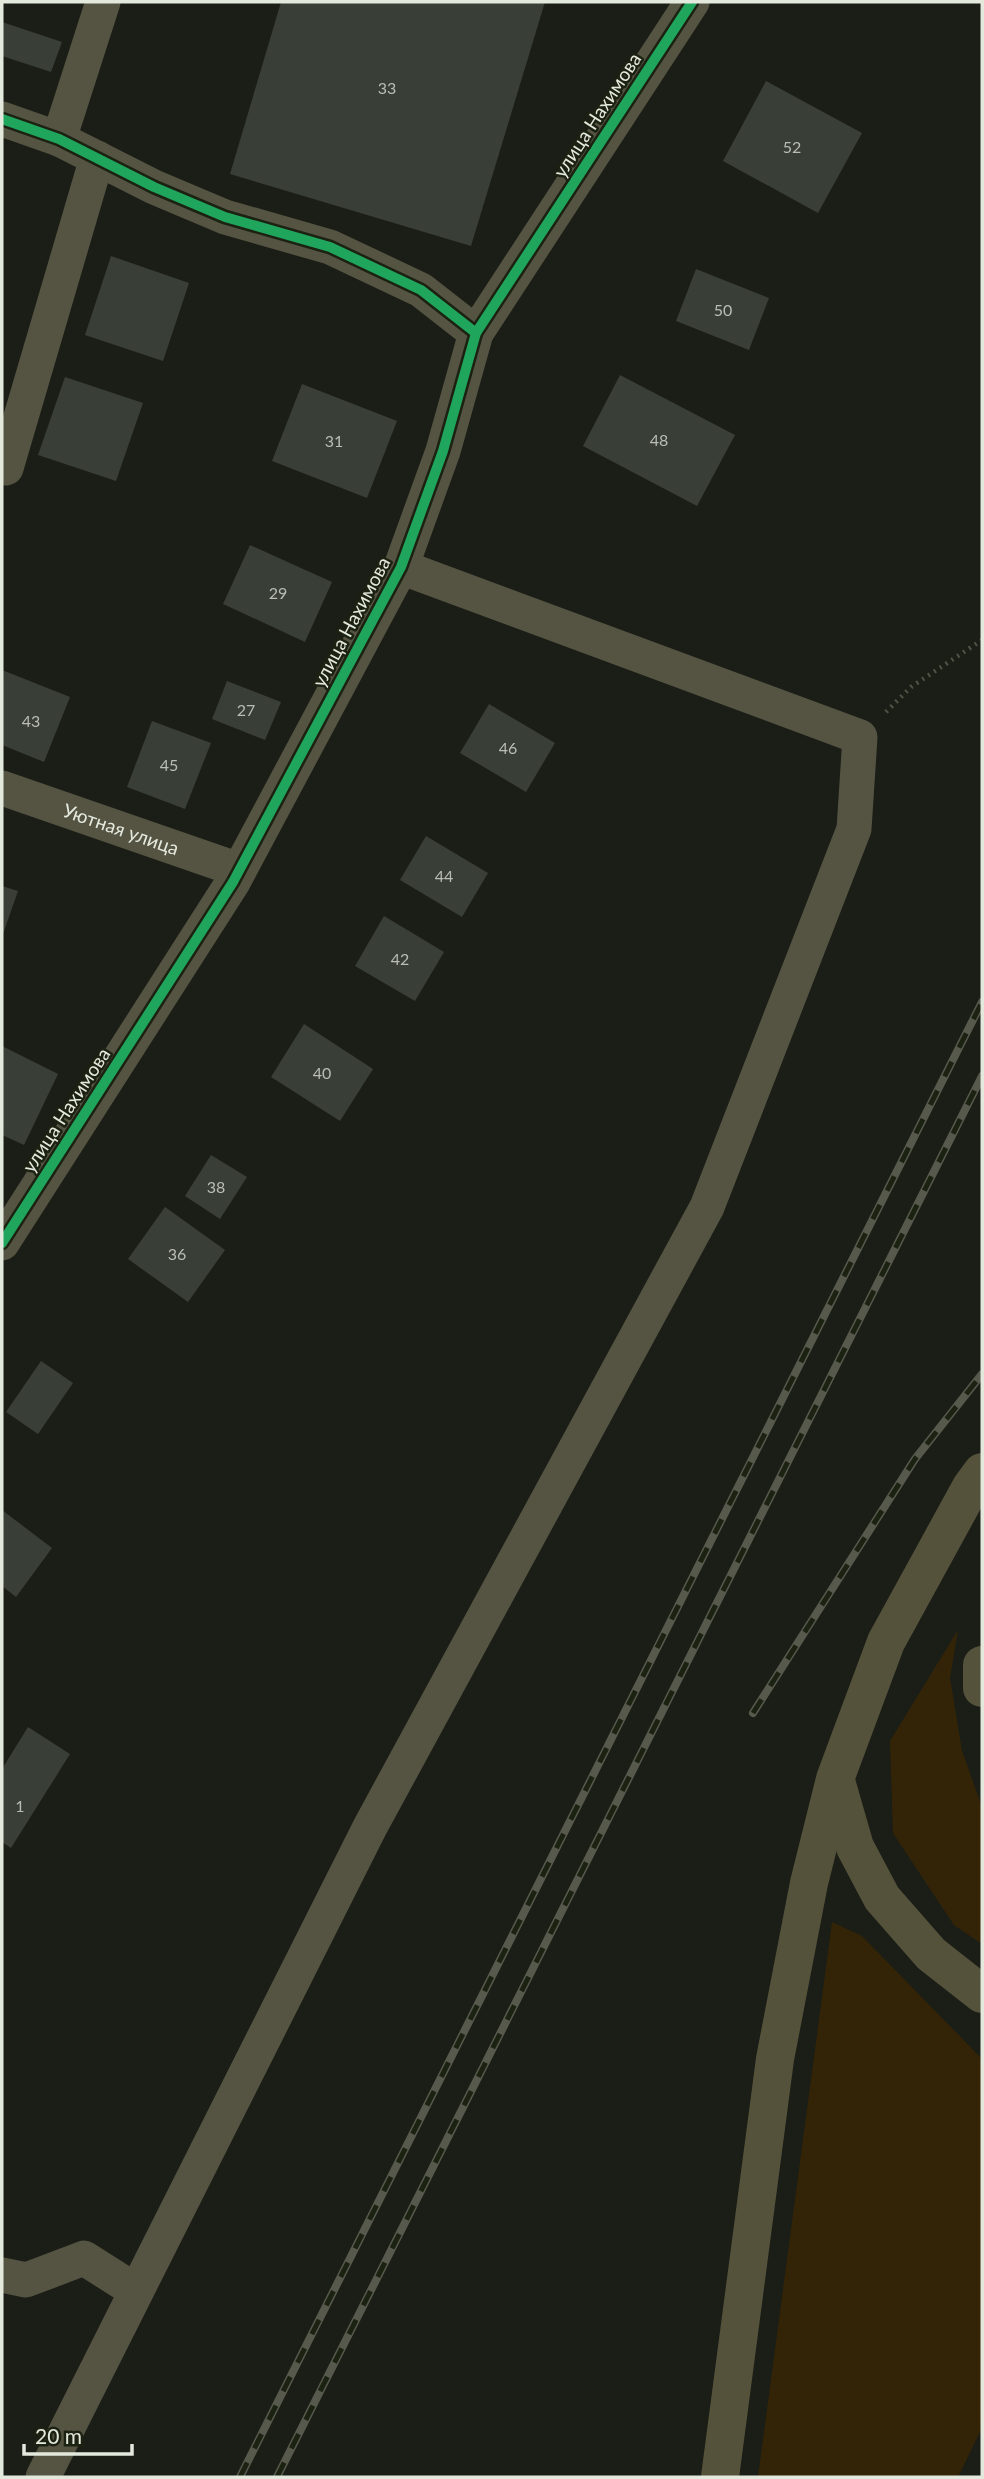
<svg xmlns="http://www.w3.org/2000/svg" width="984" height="2479" font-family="Lato,sans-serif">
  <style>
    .green { fill: #342407 }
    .building { fill: #393e37 }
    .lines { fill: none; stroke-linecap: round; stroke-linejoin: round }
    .path { stroke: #525145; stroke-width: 4.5; stroke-dasharray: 2 5; stroke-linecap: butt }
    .minor { stroke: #555443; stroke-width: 35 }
    .major { stroke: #55523c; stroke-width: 38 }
    .rail-casing { stroke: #57594d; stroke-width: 8 }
    .rail { stroke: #1c2212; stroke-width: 5; stroke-dasharray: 16; stroke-linecap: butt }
    .cycleway-casing { stroke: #1c2212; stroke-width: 15 }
    .cycleway { stroke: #20a55d; stroke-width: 10 }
    .labels { text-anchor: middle; stroke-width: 5; stroke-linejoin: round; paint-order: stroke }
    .number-label { font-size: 16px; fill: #b9beb4 }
    .street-label { font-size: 19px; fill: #e4e9de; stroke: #1c2212 }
  </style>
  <rect width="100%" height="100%" fill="#1b1e16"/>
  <g class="green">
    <polygon points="958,1630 950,1678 962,1751 982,1807 982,1944 954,1925 893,1833 890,1741"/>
    <polygon points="832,1922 862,1936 982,2059 982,2428 958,2477 758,2477"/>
  </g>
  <g class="building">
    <polygon points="281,2 545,2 471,246 230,174"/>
    <polygon points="2,22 62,42 51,72 2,56"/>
    <polygon points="766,81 862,133 818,213 723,161"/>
    <polygon points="111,256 189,283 163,361 85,335"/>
    <polygon points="696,269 769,298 749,350 676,321"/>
    <polygon points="620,375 735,435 697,506 583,446"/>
    <polygon points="65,377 143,403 116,481 38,455"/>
    <polygon points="302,384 397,421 367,498 272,461"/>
    <polygon points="250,545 332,582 305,642 223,604"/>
    <polygon points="2,670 70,697 44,762 2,745"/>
    <polygon points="227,681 281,702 265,740 212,719"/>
    <polygon points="489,704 555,743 526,792 460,753"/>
    <polygon points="152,721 211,743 185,809 127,787"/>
    <polygon points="426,836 488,873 462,917 400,880"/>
    <polygon points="2,886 18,891 2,937"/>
    <polygon points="384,916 444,952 415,1001 355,966"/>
    <polygon points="304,1024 373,1069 340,1121 271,1077"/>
    <polygon points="2,1046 58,1074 24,1145 2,1135"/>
    <polygon points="211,1155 247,1177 220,1219 185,1196"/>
    <polygon points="165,1207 225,1250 188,1302 128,1259"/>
    <polygon points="41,1361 73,1383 38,1434 6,1412"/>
    <polygon points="2,1510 52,1548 16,1597 2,1586"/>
    <polygon points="28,1727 70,1754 11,1848 2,1842 2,1769"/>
  </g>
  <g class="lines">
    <polyline class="path" points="886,712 911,687 982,640"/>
    <g class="minor">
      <polyline points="2,119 59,139 154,187 225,217 330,247 421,290 476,333"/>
      <polyline points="59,139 103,2"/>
      <polyline points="6,468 97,158"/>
      <path id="s1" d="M 2,788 L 239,870"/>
      <polyline points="2,1243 233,882 401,567 443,451 476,333 692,2"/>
      <polyline points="2,2275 26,2280 84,2258 136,2291"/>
      <polyline points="43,2477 370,1827 707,1207 854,829 860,737 401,567"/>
    </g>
    <g class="major">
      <polyline points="982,1665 982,1688"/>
      <polyline points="836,1781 855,1847 882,1898 931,1954 982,1994"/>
      <polyline points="720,2477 775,2059 809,1883 835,1779 886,1642 971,1487 982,1472"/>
    </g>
    <g class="rail-casing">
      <g id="rail">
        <polyline points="753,1713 915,1459 982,1374"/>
        <polyline points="240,2477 982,1002"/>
        <polyline points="277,2477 982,1076"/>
      </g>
    </g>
    <use href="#rail" class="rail"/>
    <g class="cycleway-casing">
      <g id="cycleway">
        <polyline points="2,119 59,139 154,187 225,217 330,247 421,290 476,333"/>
        <polyline points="2,1243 233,882 401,567 443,451 476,333 692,2"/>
      </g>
    </g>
    <use href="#cycleway" class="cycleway"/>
  </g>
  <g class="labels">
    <g class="number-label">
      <text x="387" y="94">33</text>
      <text x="792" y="153">52</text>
      <text x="723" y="316">50</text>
      <text x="659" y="446">48</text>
      <text x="334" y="447">31</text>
      <text x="278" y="599">29</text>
      <text x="246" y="716">27</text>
      <text x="31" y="727">43</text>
      <text x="508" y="754">46</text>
      <text x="169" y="771">45</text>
      <text x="444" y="882">44</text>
      <text x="400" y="965">42</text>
      <text x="322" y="1079">40</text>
      <text x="216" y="1193">38</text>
      <text x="177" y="1260">36</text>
      <text x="20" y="1812">1</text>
    </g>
    <g class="street-label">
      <text transform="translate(597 115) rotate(-57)" y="7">улица Нахимова</text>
      <text transform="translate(351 622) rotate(-62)" y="7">улица Нахимова</text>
      <text dy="7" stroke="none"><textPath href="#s1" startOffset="126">Уютная улица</textPath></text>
      <text transform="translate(66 1110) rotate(-57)" y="7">улица Нахимова</text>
    </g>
  </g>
  <rect width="984" height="2479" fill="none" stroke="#e4e9de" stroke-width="7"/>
  <path d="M24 2444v10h108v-10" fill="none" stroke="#e4e9de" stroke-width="3.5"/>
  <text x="35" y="2444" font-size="21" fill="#e4e9de" stroke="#1c2212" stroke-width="5" paint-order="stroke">20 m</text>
</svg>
